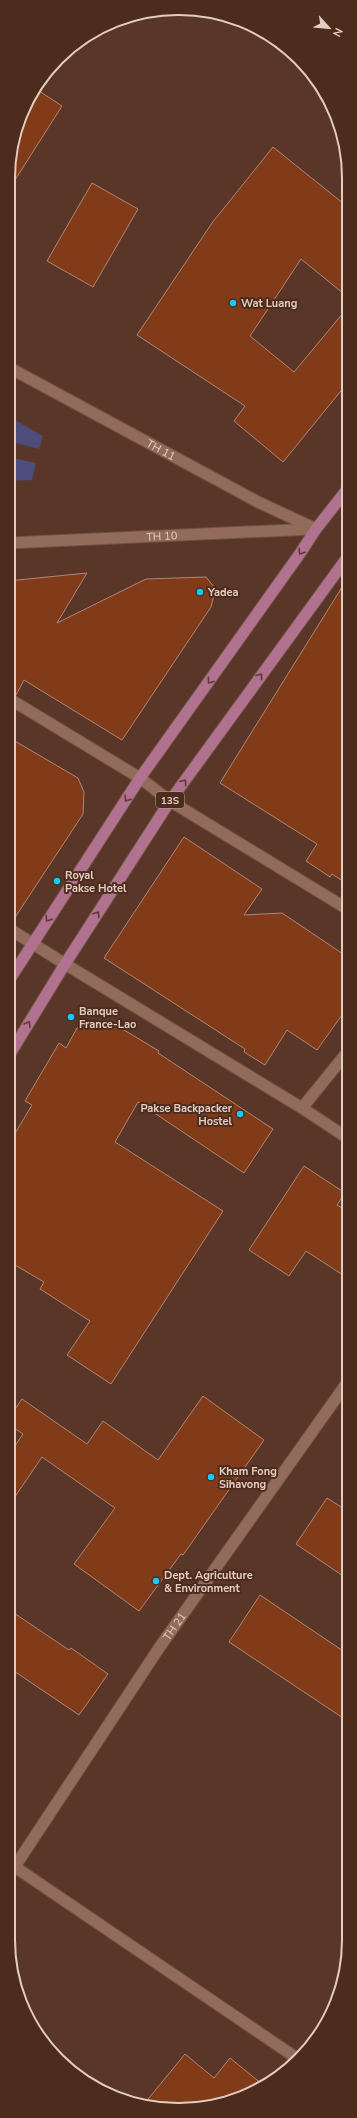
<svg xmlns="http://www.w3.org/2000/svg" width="357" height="2118" font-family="'Nunito Sans',sans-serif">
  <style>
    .green { fill: #4e4c7d }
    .building { fill: #813b19; stroke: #af8675 }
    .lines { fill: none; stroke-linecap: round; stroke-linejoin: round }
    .minor-casing { stroke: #6f5244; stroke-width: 13 }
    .trunk-casing { stroke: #6f5244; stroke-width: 13 }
    .minor { stroke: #926b5b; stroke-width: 11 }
    .trunk { stroke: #b1728f; stroke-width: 11 }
    .oneway { stroke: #623a34 }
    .poi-dot { fill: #15cafb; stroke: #4e2c1d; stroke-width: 1.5 }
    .labels { text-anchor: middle; stroke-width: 4; stroke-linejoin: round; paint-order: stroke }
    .shield { fill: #4e2c1d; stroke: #b69d91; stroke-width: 1 }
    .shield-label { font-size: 10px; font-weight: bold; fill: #e3cdc3 }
    .poi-label { font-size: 11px; font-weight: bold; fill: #e3cdc3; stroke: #4e2c1d; text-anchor: start }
    .street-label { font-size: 11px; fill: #e3cdc3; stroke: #4e2c1d }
    .rim { fill: none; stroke: #e3cdc3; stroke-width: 2 }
  </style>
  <rect width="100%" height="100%" fill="#593627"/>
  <g class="green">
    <polygon points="8,416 43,436 39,449 8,441"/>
    <polygon points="8,457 36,463 32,480 8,481"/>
  </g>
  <g class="building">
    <polygon points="36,89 62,106 8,191 8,167 26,103"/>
    <polygon points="273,147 349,208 349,298 301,259 250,336 294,372 349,306 349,381 283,462 234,421 245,406 137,335 212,223"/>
    <polygon points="92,183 138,209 93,287 47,261"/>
    <polygon points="87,573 57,623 146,579 206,577 214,587 214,595 211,607 122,740 24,680 16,695 8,691 8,581"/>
    <polygon points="349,576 349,885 332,874 330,877 306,861 317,844 220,783"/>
    <polygon points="8,737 78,778 84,792 83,814 12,922 8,921"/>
    <polygon points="184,837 262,889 244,915 282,913 349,958 349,1005 317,1050 287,1030 265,1065 244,1052 245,1049 104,958"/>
    <polygon points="109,1021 159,1051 158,1053 273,1129 244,1173 138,1102 115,1142 223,1211 111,1384 67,1355 90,1321 40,1289 44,1282 8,1261 8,1145 32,1105 25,1101 59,1043 66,1048 77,1028"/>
    <polygon points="304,1166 345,1193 337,1205 349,1212 349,1279 306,1251 289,1276 249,1250"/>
    <polygon points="203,1396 264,1440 183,1555 181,1554 139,1611 74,1564 115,1508 42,1457 8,1507 8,1456 23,1434 8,1424 8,1419 22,1399 87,1444 103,1421 158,1460"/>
    <polygon points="327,1498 349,1512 349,1580 296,1544"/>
    <polygon points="260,1595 349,1655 349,1722 229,1642"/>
    <polygon points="8,1609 69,1650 71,1648 108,1674 79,1715 8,1667"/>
    <polygon points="185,2054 214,2078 230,2058 262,2084 234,2101 168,2110 144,2104"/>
  </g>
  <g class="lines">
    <g class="minor-casing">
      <g id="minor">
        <path id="s1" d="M 8,367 L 258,502 L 316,529"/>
        <path id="s2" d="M 8,543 L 313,529"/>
        <polyline points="8,698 140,778 170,801 349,910"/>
        <polyline points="8,928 65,964 302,1108 349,1139"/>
        <polyline points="302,1108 349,1050"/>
        <polyline points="15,1867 298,2059"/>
        <path id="s3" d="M 8,1877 L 159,1648 L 349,1380"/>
      </g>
    </g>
    <g class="trunk-casing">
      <g id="trunk">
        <polyline points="8,982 140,778 301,552 316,529 349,487"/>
        <polyline points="8,1057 65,964 170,801 349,555"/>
      </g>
    </g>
    <use href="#minor" class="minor"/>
    <use href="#trunk" class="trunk"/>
  </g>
  <defs><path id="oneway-chevron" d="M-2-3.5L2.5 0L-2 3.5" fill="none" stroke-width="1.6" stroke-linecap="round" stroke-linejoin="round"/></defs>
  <g class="oneway">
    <use href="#oneway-chevron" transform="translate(301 552) rotate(123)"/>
    <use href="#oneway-chevron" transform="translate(260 676) rotate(-54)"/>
    <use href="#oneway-chevron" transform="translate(210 681) rotate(126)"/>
    <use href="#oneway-chevron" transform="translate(184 782) rotate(-54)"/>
    <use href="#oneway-chevron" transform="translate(127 799) rotate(123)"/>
    <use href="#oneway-chevron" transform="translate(97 914) rotate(-57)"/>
    <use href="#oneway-chevron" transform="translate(48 919) rotate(123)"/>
    <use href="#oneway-chevron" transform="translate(28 1024) rotate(-59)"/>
  </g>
  <g class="poi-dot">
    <circle cx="233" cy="303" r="4"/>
    <circle cx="200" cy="592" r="4"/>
    <circle cx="57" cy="881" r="4"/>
    <circle cx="71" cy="1017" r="4"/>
    <circle cx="240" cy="1114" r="4"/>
    <circle cx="211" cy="1477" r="4"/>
    <circle cx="156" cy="1581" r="4"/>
  </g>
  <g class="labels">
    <rect class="shield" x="156" y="792" width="28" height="16" rx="3"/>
    <g class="shield-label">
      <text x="170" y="804">13S</text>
    </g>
    <g class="poi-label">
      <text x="241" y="307">Wat Luang</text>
      <text x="208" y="596">Yadea</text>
      <text x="65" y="879">Royal<tspan x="65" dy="13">Pakse Hotel</tspan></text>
      <text x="79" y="1015">Banque<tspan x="79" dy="13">France-Lao</tspan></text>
      <text x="232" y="1112" text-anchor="end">Pakse Backpacker<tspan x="232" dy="13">Hostel</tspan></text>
      <text x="219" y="1475">Kham Fong<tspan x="219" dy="13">Sihavong</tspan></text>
      <text x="164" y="1579">Dept. Agriculture<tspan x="164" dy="13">&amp; Environment</tspan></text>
    </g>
    <g class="street-label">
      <text dy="4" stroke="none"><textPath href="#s1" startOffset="174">TH 11</textPath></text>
      <text dy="4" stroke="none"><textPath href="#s2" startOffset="154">TH 10</textPath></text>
      <text dy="4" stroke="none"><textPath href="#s3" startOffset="301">TH 21</textPath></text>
    </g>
  </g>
  <path d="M0 0H357V2118H0ZM178 15H179A163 163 0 0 1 342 178V1940A163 163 0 0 1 179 2103H178A163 163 0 0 1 15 1940V178A163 163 0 0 1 178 15Z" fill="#4e2c1d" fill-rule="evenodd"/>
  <path class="rim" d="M178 15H179A163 163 0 0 1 342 178V1940A163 163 0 0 1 179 2103H178A163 163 0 0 1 15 1940V178A163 163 0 0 1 178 15Z"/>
  <g transform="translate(329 28) rotate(117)" stroke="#4e2c1d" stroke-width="3" paint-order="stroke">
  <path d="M0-3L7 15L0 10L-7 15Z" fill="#e3cdc3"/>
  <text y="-6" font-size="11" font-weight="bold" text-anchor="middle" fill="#e3cdc3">N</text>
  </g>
</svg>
